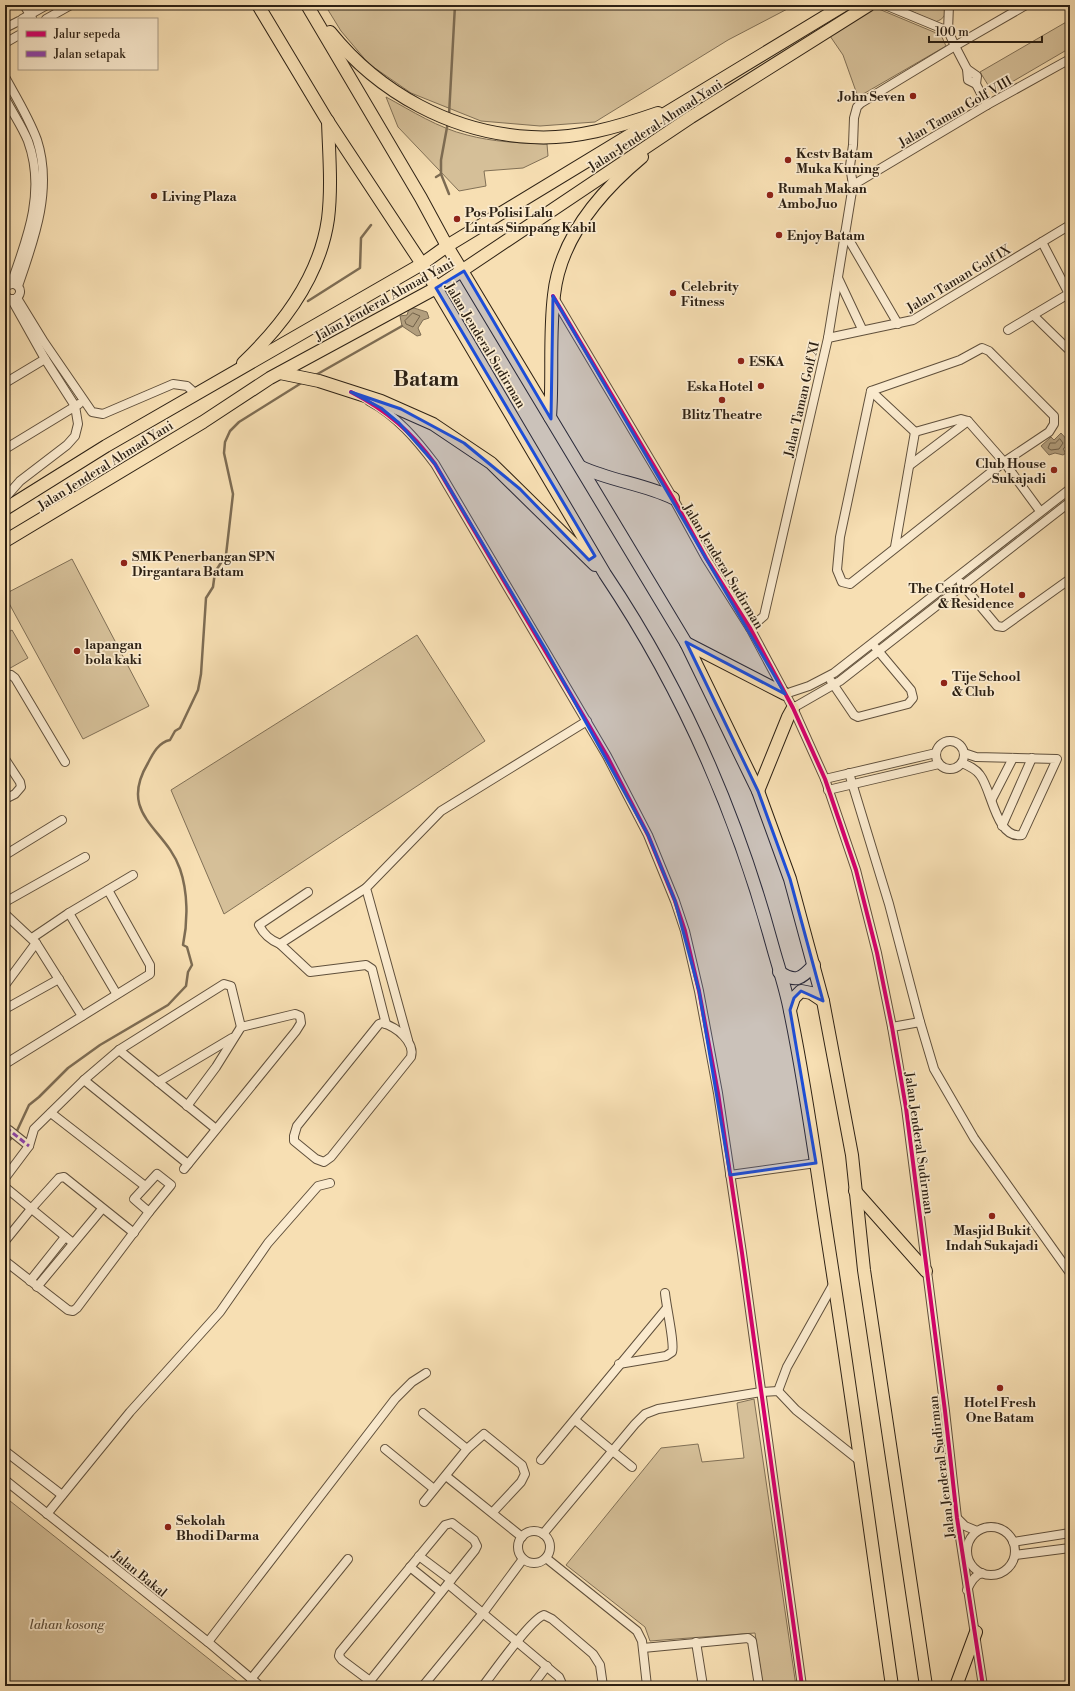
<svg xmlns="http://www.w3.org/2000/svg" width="1075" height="1691" font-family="'Libre Bodoni',serif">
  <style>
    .green { fill: #d5bf98; stroke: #817056 }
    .water { fill: #b29e7d; stroke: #7d6c53 }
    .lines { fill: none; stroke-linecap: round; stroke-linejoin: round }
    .shore { stroke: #706048; stroke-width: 1 }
    .stream { stroke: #7d6c53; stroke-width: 2.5 }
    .minor-casing { stroke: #60503c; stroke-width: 10 }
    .highway-casing { stroke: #2d2114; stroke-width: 14 }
    .minor { stroke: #faeace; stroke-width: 8 }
    .highway { stroke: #f7dfb3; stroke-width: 12 }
    .quiet { stroke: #8e44ad; stroke-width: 3; stroke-dasharray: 6 3; stroke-linecap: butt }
    .cycleway-casing { stroke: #faeace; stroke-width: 6 }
    .cycleway { stroke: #d6006c; stroke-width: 4 }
    .marked { fill: #1d4ed8; fill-opacity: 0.2; stroke: #1d4ed8; stroke-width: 3; stroke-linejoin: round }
    .poi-dot { fill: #8f2418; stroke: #faeace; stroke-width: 1.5 }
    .labels { text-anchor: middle; stroke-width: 3.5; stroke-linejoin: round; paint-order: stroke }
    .poi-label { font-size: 13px; font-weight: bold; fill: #2d2114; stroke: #faeace; text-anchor: start }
    .street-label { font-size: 13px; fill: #2d2114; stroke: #faeace }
    .park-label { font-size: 13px; font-style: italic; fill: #5f503c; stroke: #faeace }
    .town-label { font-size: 21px; font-weight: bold; fill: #2d2114; stroke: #faeace }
  </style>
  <rect width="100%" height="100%" fill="#f7dfb3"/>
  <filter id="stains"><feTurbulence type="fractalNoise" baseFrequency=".005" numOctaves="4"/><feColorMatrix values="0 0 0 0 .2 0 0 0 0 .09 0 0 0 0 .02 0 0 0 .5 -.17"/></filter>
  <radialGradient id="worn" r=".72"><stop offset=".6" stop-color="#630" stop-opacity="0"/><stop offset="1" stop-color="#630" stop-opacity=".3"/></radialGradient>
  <g class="green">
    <polygon points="325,5 795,5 728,40 595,122 540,126 481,121 411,93 369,64 341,31"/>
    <path d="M 898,5 L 946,5 C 946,14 945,19 935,22 Z"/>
    <polygon points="874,7 941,35 946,46 858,97 843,55 830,36"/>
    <polygon points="1068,21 1070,24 1070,48 993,93 980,72"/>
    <path d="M 386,97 C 412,111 438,128 467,135 C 493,142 520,143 547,144 L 548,156 L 523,168 L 484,171 L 486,186 L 459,191 L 398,127 Z"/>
    <polygon points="72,559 149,706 83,739 5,596 5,594"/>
    <polygon points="12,630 28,658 5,671 5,634"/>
    <polygon points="417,635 485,741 224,914 171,790"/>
    <polygon points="754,1399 796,1686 763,1686 755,1633 650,1641 645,1627 566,1565 661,1448 698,1444 702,1462 744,1458 737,1403"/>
    <polygon points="5,1497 238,1682 242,1686 5,1686"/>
  </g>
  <g class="water">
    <polygon points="414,308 427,312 429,318 423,320 418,328 421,335 417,336 402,326 400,316 407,315 409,309"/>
    <polygon points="1061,433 1070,443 1063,449 1066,453 1063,455 1055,453 1049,455 1041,446 1051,437 1054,440"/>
  </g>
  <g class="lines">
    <g class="shore">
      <polygon points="413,313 420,316 413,327 406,324 405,321"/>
      <polygon points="1060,439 1063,443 1059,449 1051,450 1048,448 1050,443 1055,443"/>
    </g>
    <g class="stream">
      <polyline points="449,115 455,5"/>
      <polyline points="448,122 441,160 441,174 449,194"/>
      <polyline points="436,177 441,174"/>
      <polyline points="308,301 360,268 361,238 371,225"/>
      <polyline points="314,376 402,326"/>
      <path d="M 5,1144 L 15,1135 L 29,1105 L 39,1097 L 68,1068 L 100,1045 L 168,1005 L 186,986 L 188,972 L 192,965 L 187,947 L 183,945 C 188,921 188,892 180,869 C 166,828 117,815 148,763 C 153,753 159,742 170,740 L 175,731 L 180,728 L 198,690 L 201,674 L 206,598 L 213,587 L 215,572 L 226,555 L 233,494 L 224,453 L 225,442 L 230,431 L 239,422 L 303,382"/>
    </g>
    <g class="minor-casing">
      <g id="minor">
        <polyline points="24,5 32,18"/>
        <polyline points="885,5 948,31"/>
        <polyline points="22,19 47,5"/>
        <polyline points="46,19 71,5"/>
        <polyline points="5,28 19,21"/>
        <polyline points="5,43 19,35"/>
        <polyline points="967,69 968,80 976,84"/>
        <path d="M 5,77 C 16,97 29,118 37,140 C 53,189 34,240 18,286"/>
        <path d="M 5,98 C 12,112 22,126 28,141 C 46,190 28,237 11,284"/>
        <polyline points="987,105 976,84 977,76 967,69 955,46 1026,5"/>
        <polyline points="853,185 987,105 1070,59"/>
        <polyline points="845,233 898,324"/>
        <polyline points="1042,242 1069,294"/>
        <polyline points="838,278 862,329"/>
        <path d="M 5,288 C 15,277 27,292 15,299 L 9,299 L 5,295"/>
        <polyline points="553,296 673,498 706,558 750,628 793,708 825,779 856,870 877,953 892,1027 906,1108 945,1411 957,1518 983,1686"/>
        <polyline points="17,298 44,342 92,412 103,414 173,384 187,386 196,394"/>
        <polyline points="1033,315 1070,351"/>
        <polyline points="1008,330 1070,293"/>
        <polyline points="828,338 913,320 1070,225"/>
        <polygon points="982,348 989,351 1054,416 1054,424 1049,432 1004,462 850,584 842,582 837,570 840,537 871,391 960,360"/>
        <polyline points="5,383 45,359"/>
        <polyline points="871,391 915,432"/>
        <path d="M 369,401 C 396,415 417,440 435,464 L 607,756 L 648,835 L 675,901 L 685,931 L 699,991 L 718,1093 L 742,1253 L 802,1686"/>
        <polyline points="915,432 961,419 968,421 1004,462 1040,511"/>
        <polyline points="5,449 79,404"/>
        <polyline points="910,465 968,421"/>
        <polyline points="5,498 20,481 67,445 75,436 78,424 75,406 45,359 12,300"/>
        <polyline points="895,547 915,432"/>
        <polyline points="961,583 997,626 1003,627 1070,579"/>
        <polyline points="750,628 764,616 828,338 853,185 850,166 853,145 854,118 857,107 861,103 955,46 948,31 949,5"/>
        <polyline points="5,674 11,675 15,678 65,762"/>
        <polyline points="831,681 854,715 858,717 908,704 913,698 911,690 875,647"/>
        <polyline points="785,694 809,686 834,673 1070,489"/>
        <polyline points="793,708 840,681 1070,502"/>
        <circle cx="950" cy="755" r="14"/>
        <polyline points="5,759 20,782 21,787 15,794 5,799"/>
        <path d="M 962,763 C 969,766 976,769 980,775 C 992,790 996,840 1022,835 L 1057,759 L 976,757 L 964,753"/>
        <polyline points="849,773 889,904 920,1022 934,1069 974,1138 1070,1273"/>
        <polyline points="825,779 936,753"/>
        <polyline points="828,790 939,764"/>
        <polyline points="992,799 1013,758"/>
        <polyline points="1002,826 1032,758"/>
        <polyline points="5,855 62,820"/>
        <path d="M 308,892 L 259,925 C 264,935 270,940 280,944 L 366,888"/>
        <polyline points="5,902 85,857"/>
        <polyline points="69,913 116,993"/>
        <polyline points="5,914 36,943 82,1016"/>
        <polyline points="32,938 69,913 133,875"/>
        <polyline points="280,944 310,972 366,965 372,969 386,1024"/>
        <polyline points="5,985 36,943"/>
        <polyline points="5,1009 59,979"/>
        <path d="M 382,1023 C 397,1027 415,1042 411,1057 L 331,1157 L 324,1162 L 316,1159 L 294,1141 L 294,1136 L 297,1126 L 379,1024 Z"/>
        <polyline points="892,1027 920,1022"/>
        <polyline points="408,1040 366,888 441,811 587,721"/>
        <polyline points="119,1050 216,1129"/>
        <polyline points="5,1064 150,974 150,965 108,890"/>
        <polyline points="84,1080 188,1164"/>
        <polyline points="158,1082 232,1038"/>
        <polyline points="51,1113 145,1186"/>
        <polyline points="5,1130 9,1130 29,1146"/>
        <polyline points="184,1169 296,1031 301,1023 300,1016 295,1014 241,1027 216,1067 187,1106"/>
        <polygon points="157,1174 171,1185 149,1212 134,1199"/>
        <polyline points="730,1175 816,1163"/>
        <polyline points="5,1178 29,1146 34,1129 84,1080 119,1050 224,984 231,986 241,1027"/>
        <polyline points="5,1187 73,1243"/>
        <polyline points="5,1241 31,1209 59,1178 64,1177 134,1233"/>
        <polyline points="5,1261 68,1310 73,1311 77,1308 149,1212"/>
        <polyline points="30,1281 65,1237"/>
        <polyline points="37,1287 102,1209"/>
        <path d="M 619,1364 L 666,1356 L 672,1352 C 675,1345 666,1305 665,1293"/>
        <polyline points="778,1391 787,1367 834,1283"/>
        <polyline points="423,1413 467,1449"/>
        <polyline points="575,1420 632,1467"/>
        <polyline points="385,1449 434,1489"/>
        <polyline points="5,1451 62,1495"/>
        <polyline points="541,1460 666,1309"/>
        <polyline points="446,1476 522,1537"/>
        <polyline points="5,1480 208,1642 260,1686"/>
        <polyline points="424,1502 467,1449 484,1434 522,1465 525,1474 521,1482 493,1512"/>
        <polyline points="47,1514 130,1412 220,1312 268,1243 318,1186 330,1183"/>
        <polyline points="957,1518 965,1526 977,1531"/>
        <circle cx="991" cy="1551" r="24"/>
        <circle cx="534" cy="1547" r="16"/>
        <polyline points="543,1534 635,1424 645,1414 658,1409 761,1392 778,1391 796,1410 860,1461"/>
        <polyline points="1013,1542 1070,1533"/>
        <polyline points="1015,1555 1070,1548"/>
        <polyline points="419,1556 451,1580"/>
        <polyline points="546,1558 637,1631 642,1641 647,1686"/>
        <polyline points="410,1567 441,1592"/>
        <polyline points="448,1584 559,1677 563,1686"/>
        <path d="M 967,1590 C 970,1583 974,1575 982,1573"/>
        <polyline points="208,1642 395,1399 412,1382 426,1373"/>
        <polyline points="696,1642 703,1686"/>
        <polyline points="643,1648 748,1638 752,1641 759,1686"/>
        <polyline points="251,1679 348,1559"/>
        <polyline points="366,1686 475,1550 477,1546 474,1540 452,1523 445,1525 340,1652 339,1656 342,1660 370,1681"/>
        <polyline points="423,1686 483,1613 523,1559"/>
        <path d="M 483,1686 C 493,1673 531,1619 544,1615 L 552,1619 L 593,1654 L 600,1665 L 603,1686"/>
        <polyline points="532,1686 547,1666"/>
      </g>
    </g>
    <g class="highway-casing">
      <g id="highway">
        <path d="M 258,5 L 327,120 L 422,264 L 605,574 C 681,687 736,812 772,944 C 778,966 786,989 790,1011 C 806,1087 816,1165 828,1242 C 851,1389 871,1538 892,1686"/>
        <polyline points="307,5 421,198 447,246 686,643 758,791 790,879 823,1001 852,1155 864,1270 926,1686"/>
        <path d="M 330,32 C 379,93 452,133 531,137 C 574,140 618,127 658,113"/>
        <path d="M 243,363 C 284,324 320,275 328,219 C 332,186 329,154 328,121"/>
        <polyline points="280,373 319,381 381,401 433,424 491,463 595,565"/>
        <path d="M 550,417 C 553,377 549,336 554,295 C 560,239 600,192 642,157"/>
        <path d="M 581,467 C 611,481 644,484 673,498"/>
        <polyline points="5,509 106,446 422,264 447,246 844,5"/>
        <polyline points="5,541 203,422 270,378 436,288 691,117 869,5"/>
        <polyline points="686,643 785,694"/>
        <polyline points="758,791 788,717 793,708"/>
        <path d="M 779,972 C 796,983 801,979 814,965"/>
        <polyline points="790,1010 794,998 801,991 811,993 823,1001"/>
        <polyline points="855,1191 926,1271"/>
        <polyline points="956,1686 976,1632"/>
      </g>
    </g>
    <use href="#minor" class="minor"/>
    <use href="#highway" class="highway"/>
    <polyline class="quiet" points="5,1130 9,1130 29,1146"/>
    <g class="cycleway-casing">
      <g id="cycleway">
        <polyline points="553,296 673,498 706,558 750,628 793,708 825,779 856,870 877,953 892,1027 906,1108 945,1411 957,1518 983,1686"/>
        <path d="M 351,392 C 386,410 412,432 435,464 L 607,756 L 648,835 L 675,901 L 685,931 L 699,991 L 718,1093 L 742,1253 L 802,1686"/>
      </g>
    </g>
    <use href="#cycleway" class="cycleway"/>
  </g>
  <path class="marked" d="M 464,271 L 551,419 L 553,296 L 785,694 L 686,642 L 758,791 L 790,879 L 823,1001 L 801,991 L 794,998 L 790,1010 L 816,1163 L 730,1175 L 699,991 L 675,901 L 648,835 L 546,650 L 435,464 L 399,423 L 381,408 L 351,392 L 401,409 L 464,443 L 520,489 L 589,560 L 595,556 L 436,288 Z"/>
  <g class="poi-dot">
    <circle cx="913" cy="96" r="4"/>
    <circle cx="788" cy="160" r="4"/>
    <circle cx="770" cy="195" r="4"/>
    <circle cx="154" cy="196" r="4"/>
    <circle cx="457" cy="219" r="4"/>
    <circle cx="779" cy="235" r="4"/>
    <circle cx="673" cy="293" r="4"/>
    <circle cx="741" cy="361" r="4"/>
    <circle cx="761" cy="386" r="4"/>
    <circle cx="722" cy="400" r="4"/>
    <circle cx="1054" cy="470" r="4"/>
    <circle cx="124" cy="563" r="4"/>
    <circle cx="1022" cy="595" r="4"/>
    <circle cx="77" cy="651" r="4"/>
    <circle cx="944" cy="683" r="4"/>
    <circle cx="992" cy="1216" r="4"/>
    <circle cx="1000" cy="1388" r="4"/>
    <circle cx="168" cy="1527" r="4"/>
  </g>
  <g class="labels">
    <g class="poi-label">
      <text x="905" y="101" text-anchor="end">John Seven</text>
      <text x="796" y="158">Kcstv Batam<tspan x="796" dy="15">Muka Kuning</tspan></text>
      <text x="778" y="193">Rumah Makan<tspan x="778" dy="15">Ambo Juo</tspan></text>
      <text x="162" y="201">Living Plaza</text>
      <text x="465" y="217">Pos Polisi Lalu<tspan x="465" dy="15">Lintas Simpang Kabil</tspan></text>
      <text x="787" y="240">Enjoy Batam</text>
      <text x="681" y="291">Celebrity<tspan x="681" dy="15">Fitness</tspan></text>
      <text x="749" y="366">ESKA</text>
      <text x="753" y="391" text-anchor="end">Eska Hotel</text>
      <text x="722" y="419" text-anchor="middle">Blitz Theatre</text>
      <text x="1046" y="468" text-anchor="end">Club House<tspan x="1046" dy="15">Sukajadi</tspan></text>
      <text x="132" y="561">SMK Penerbangan SPN<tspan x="132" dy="15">Dirgantara Batam</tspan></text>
      <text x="1014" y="593" text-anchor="end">The Centro Hotel<tspan x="1014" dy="15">&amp; Residence</tspan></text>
      <text x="85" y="649">lapangan<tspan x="85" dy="15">bola kaki</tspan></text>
      <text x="952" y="681">Tije School<tspan x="952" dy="15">&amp; Club</tspan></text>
      <text x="992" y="1235" text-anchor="middle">Masjid Bukit<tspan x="992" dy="15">Indah Sukajadi</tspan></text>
      <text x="1000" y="1407" text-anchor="middle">Hotel Fresh<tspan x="1000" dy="15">One Batam</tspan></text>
      <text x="176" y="1525">Sekolah<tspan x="176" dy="15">Bhodi Darma</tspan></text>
    </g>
    <g class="street-label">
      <text transform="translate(955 111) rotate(-30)" y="5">Jalan Taman Golf VIII</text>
      <text transform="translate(655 125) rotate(-33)" y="5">Jalan Jenderal Ahmad Yani</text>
      <text transform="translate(958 278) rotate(-31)" y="5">Jalan Taman Golf IX</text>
      <text transform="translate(384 299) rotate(-29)" y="5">Jalan Jenderal Ahmad Yani</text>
      <text transform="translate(486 345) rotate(59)" y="5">Jalan Jenderal Sudirman</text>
      <text transform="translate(801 399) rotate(-77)" y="5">Jalan Taman Golf XI</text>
      <text transform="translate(105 465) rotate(-32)" y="5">Jalan Jenderal Ahmad Yani</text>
      <text transform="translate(724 566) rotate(59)" y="5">Jalan Jenderal Sudirman</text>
      <text transform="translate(920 1143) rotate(82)" y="5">Jalan Jenderal Sudirman</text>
      <text transform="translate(941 1467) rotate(-97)" y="5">Jalan Jenderal Sudirman</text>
      <text transform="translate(140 1573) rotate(39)" y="5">Jalan Bakal</text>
    </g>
    <g class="park-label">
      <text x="67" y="1629">lahan kosong</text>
    </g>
    <g class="town-label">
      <text x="426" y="386">Batam</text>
    </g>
  </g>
  <rect width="1075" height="1691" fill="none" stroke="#f7dfb3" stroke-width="20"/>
  <rect x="6" y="6" width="1063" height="1679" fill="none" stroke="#2d2114" stroke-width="2"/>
  <rect x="10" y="10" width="1055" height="1671" fill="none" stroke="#2d2114"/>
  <rect x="18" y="18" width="140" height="52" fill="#faeace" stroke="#a89a84"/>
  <rect x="26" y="31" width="20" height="6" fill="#d6006c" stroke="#a89a84"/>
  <text x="54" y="38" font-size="12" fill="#2d2114">Jalur sepeda</text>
  <rect x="26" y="51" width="20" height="6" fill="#8e44ad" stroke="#a89a84"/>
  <text x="54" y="58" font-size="12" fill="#2d2114">Jalan setapak</text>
  <path d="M929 36v6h113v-6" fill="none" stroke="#2d2114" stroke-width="2"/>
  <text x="935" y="36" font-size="12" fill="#2d2114" stroke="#faeace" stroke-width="3" paint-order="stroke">100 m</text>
  <rect width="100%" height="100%" filter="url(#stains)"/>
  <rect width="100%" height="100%" fill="url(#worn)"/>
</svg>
